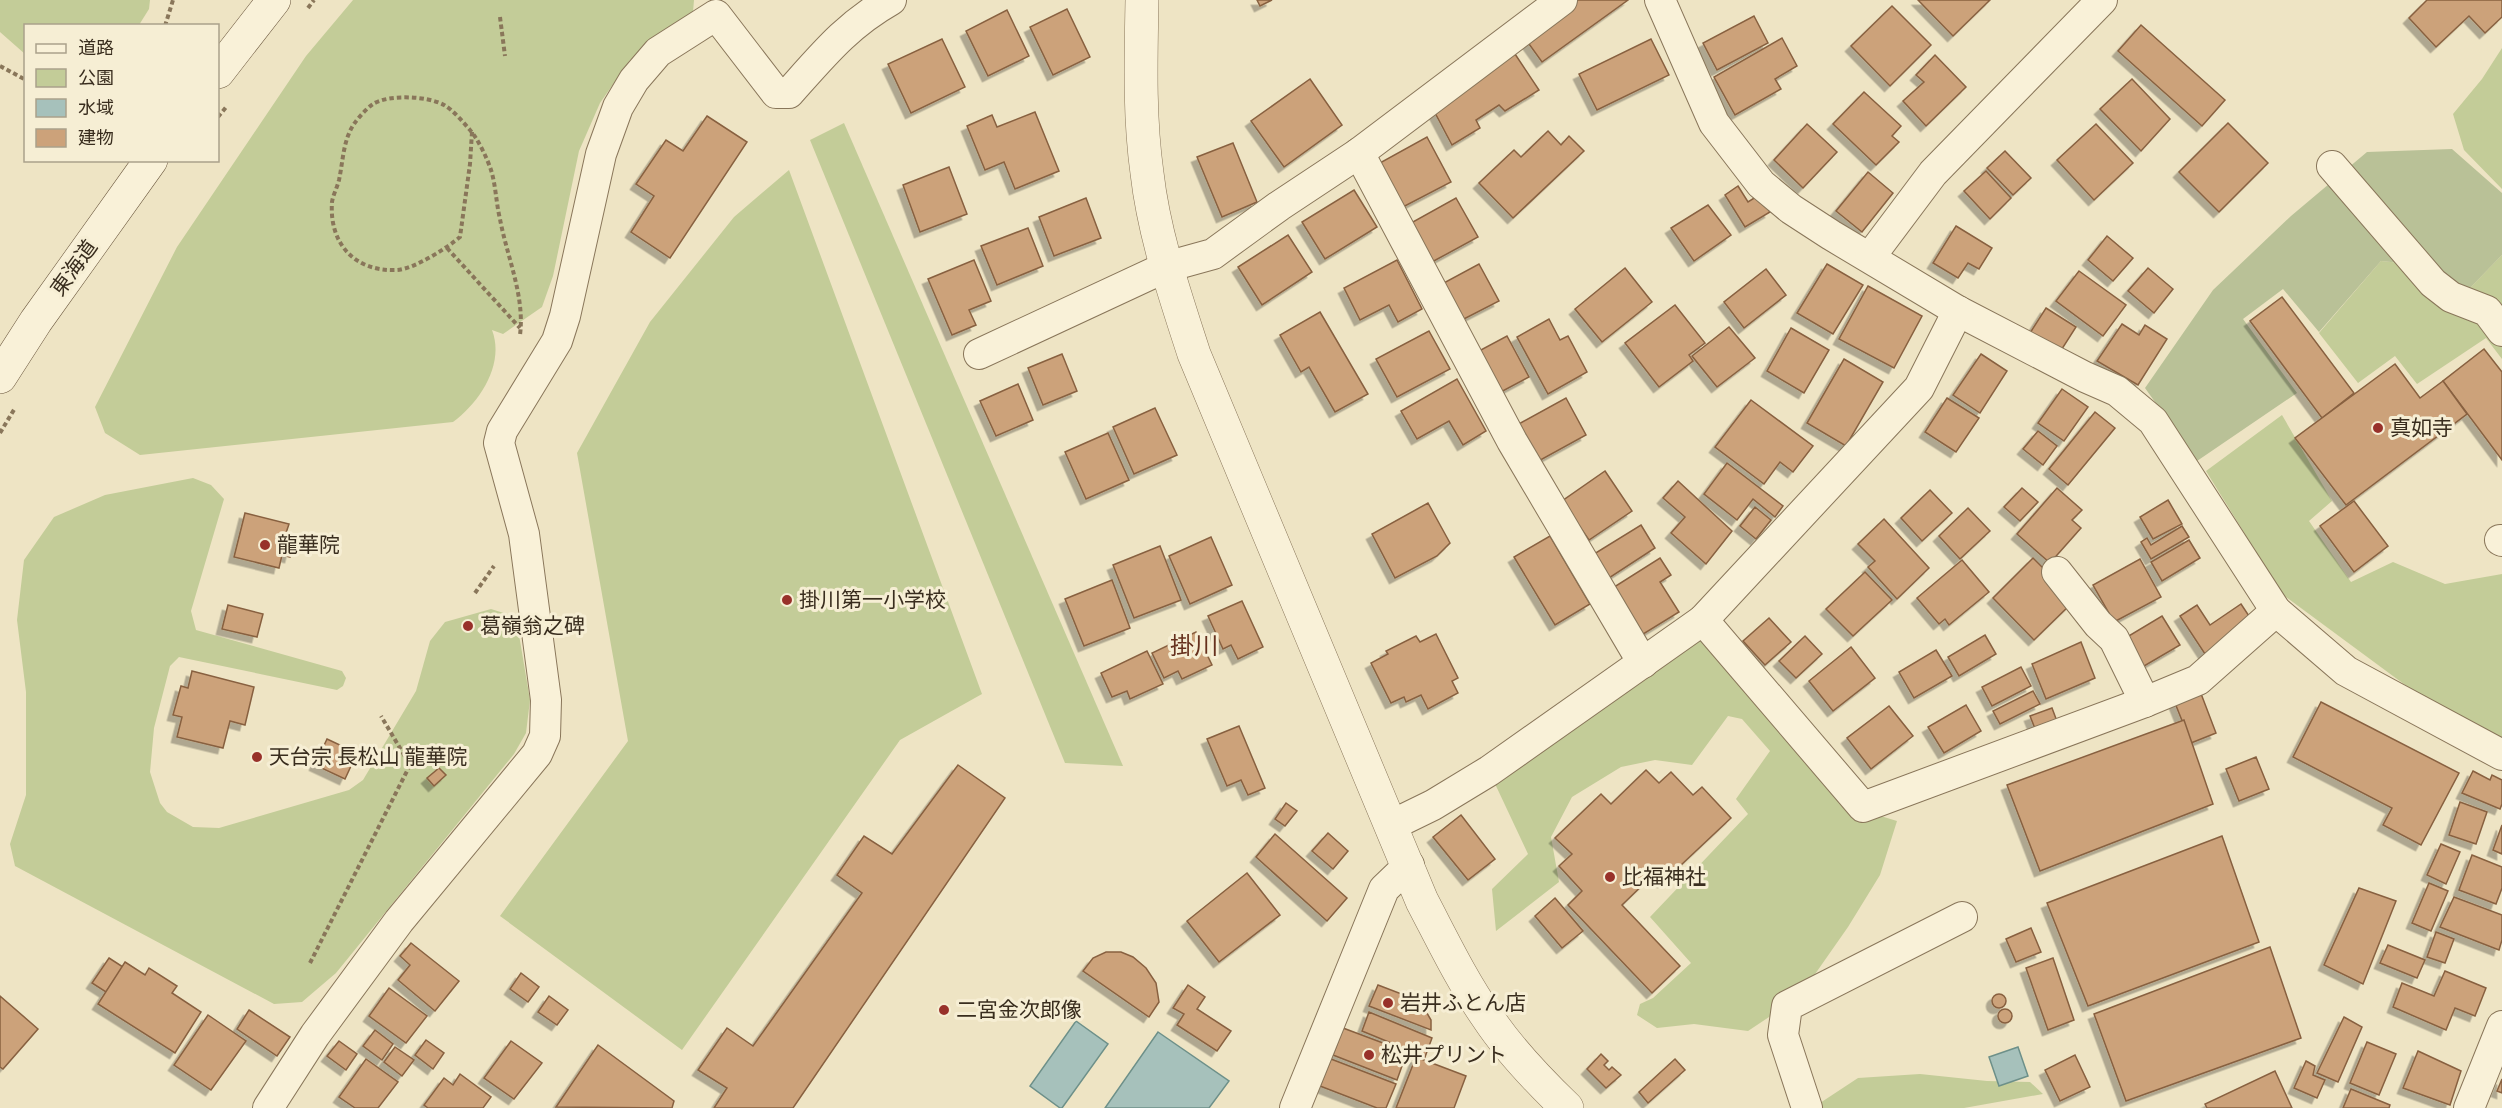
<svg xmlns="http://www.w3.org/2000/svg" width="2502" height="1108" font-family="Georgia,'Noto Sans JP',serif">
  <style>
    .green { fill: #c3cc98 }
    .cemetery { fill: #b9c197 }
    .water { fill: #a6c1bb; stroke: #6d9089; stroke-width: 1.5 }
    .building { fill: #cca27a; stroke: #886140; stroke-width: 1.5; filter: url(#shadow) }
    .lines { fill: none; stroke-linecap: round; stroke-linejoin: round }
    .minor-casing { stroke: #89765a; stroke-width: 32 }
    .tertiary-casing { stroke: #89765a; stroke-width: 34 }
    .secondary-casing { stroke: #6b573e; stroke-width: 34 }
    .path { stroke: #89765a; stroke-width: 4; stroke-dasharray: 4.5 3; stroke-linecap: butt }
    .minor { stroke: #f9f1d8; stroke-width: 30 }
    .tertiary { stroke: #f9f1d8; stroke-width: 33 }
    .secondary { stroke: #f9f1d8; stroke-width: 33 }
    .poi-dot { fill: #98312a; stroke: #f6eed4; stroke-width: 2 }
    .labels { text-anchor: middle; stroke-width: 6; stroke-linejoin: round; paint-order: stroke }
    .street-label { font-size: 21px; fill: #392d1e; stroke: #f6eed4 }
    .poi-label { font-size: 21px; fill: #392d1e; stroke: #f6eed4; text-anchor: start }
    .quarter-label { font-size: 24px; fill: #66311e; stroke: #f6eed4 }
  </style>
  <defs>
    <filter id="shadow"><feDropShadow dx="-5.5" dy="5.5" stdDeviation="0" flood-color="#0004"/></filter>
  </defs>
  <rect width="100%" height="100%" fill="#eee4c4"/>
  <g class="green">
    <polygon points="0,0 150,0 149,9 139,25 26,26 25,54 0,32"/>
    <path d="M 353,0 L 694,0 L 693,12 L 630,60 L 600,103 L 579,151 L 553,276 L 542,307 L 503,334 L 492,330 C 505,364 480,402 453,422 L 140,455 L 105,433 L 95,407 L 177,247 L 306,56 Z"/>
    <polygon points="2502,48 2502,189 2464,150 2453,114 2482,79"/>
    <polygon points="844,123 1123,766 1065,763 810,140"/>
    <polygon points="789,170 982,694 900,740 682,1050 500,916 628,741 577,453 650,322 734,217"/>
    <polygon points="2502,255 2502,359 2486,338 2417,384 2395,356 2358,383 2319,333 2381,261 2401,263 2468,290"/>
    <polygon points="2282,415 2332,501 2309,521 2351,582 2393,562 2445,584 2502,574 2502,742 2416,693 2282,594 2206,471"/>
    <polygon points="193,478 211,485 224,499 191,611 196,630 342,671 346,678 343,686 337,690 179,657 170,666 154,728 150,772 160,803 167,812 193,827 219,828 349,790 363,780 416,691 430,641 445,622 491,609 516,617 530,700 526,733 514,754 336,973 302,1002 274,1004 15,866 10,844 26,795 26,692 17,620 24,560 54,517 105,495"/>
    <polygon points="1703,620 1861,810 1897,821 1880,875 1848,927 1799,997 1748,1031 1694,1024 1657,1028 1637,1015 1640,1004 1653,998 1691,963 1650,917 1748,814 1736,799 1770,751 1742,719 1728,716 1692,765 1655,760 1621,767 1572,797 1551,837 1559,882 1496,931 1492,889 1528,854 1489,771"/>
    <polygon points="1920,1074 1987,1081 2030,1082 2043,1094 1964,1108 1820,1108 1817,1105 1858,1078"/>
  </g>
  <polygon class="cemetery" points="2452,149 2502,193 2502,255 2468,290 2401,263 2381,261 2319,332 2283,289 2243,319 2297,393 2197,461 2145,388 2213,290 2291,216 2367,152"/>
  <g class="water">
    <polygon points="1076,1021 1108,1044 1062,1108 1060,1108 1030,1086"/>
    <polygon points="1158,1032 1229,1081 1209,1108 1105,1108"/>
    <polygon points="2018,1047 2028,1076 1999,1086 1989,1057"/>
  </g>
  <g class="building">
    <polygon points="1257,0 1272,0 1260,6"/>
    <polygon points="1576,0 1628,0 1542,62 1524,37"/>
    <polygon points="1918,0 1990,0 1953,36"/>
    <polygon points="2427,0 2502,0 2502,17 2485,33 2469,16 2436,47 2409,18"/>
    <polygon points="1892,6 1931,45 1890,86 1851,46"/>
    <polygon points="1067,9 1090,57 1053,75 1030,27"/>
    <polygon points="1007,10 1029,56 988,76 966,31"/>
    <polygon points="1754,16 1768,43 1717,70 1703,43"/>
    <polygon points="2141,25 2225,100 2202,126 2118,51"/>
    <polygon points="1782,38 1797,66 1775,79 1781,89 1735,115 1714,77"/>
    <polygon points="942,39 965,87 911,113 888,64"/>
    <polygon points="1651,39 1669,75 1597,110 1579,74"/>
    <polygon points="1515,54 1539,90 1505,111 1499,105 1476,120 1480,128 1452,145 1433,109"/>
    <polygon points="1935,55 1966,87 1926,126 1903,101 1924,82 1916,75"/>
    <polygon points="1310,79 1342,125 1284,167 1251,121"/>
    <polygon points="2132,79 2170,119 2141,151 2100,109"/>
    <polygon points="1864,92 1901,126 1892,136 1899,142 1876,165 1833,124"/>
    <polygon points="1035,112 1059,171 1015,189 1004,162 985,170 967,126 992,115 997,127"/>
    <polygon points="707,116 747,142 670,258 631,232 654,196 636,184 666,140 683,151"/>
    <polygon points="2228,123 2268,163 2219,212 2179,172"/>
    <polygon points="1807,124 1837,152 1803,188 1774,160"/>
    <polygon points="2096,124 2133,163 2094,200 2057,160"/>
    <polygon points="1548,131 1561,145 1569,136 1584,151 1513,218 1479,183 1514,150 1521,157"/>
    <polygon points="1427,137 1451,182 1401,208 1378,164"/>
    <polygon points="1233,143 1257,202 1222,217 1197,157"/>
    <polygon points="2005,151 2031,178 2013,195 1987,168"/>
    <polygon points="949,167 967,214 920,232 903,185"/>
    <polygon points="1986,171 2011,198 1990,219 1964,191"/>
    <polygon points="1868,172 1893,193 1862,232 1836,211"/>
    <polygon points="1738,186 1748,202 1759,195 1770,212 1745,227 1725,195"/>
    <polygon points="1354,190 1377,227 1325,259 1302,222"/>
    <polygon points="1086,198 1101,238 1054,256 1039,217"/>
    <polygon points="1456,198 1478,237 1432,262 1411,223"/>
    <polygon points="1708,205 1731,235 1694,261 1671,228"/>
    <polygon points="1956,226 1992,248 1979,269 1968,263 1958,278 1933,263"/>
    <polygon points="1028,228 1043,266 997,285 981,246"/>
    <polygon points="1288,235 1312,272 1262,305 1238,267"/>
    <polygon points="2107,236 2133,258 2113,281 2088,260"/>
    <polygon points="974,260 991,301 969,310 976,325 952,335 928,279"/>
    <polygon points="1397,260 1422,309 1398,322 1389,305 1360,320 1344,288"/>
    <polygon points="1479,264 1499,301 1460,321 1440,285"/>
    <polygon points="1827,264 1863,285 1833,334 1797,313"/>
    <polygon points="1625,268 1652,302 1602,342 1575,309"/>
    <polygon points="2148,268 2173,289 2154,313 2128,291"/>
    <polygon points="1766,269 1786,295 1744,328 1724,302"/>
    <polygon points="2079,271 2126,305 2103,336 2056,301"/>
    <polygon points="1868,286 1922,316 1894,368 1839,339"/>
    <polygon points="2282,297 2354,393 2322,418 2250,321"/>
    <polygon points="1675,305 1705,343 1689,355 1693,361 1659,387 1625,343"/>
    <polygon points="2046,308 2076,327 2060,352 2030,333"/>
    <polygon points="1320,312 1368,394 1335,412 1309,367 1301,372 1280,335"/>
    <polygon points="1549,319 1560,340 1568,336 1587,372 1548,394 1517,337"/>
    <polygon points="2122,324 2139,335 2145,325 2167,339 2138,385 2097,361"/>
    <polygon points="1729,327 1755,358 1717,387 1692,356"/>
    <polygon points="1791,328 1829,350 1804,393 1767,371"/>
    <polygon points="1429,331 1450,369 1397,397 1376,359"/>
    <polygon points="1507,336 1529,377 1499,393 1477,352"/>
    <polygon points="2484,349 2502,372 2502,460 2443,381"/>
    <polygon points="1062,354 1077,391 1043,405 1028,368"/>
    <polygon points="1981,354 2007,371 1980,413 1953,395"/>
    <polygon points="1844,359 1883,382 1846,446 1807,423"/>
    <polygon points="2395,364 2420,398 2443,381 2467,414 2346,505 2295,438"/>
    <polygon points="1457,379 1486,431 1463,445 1449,421 1417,439 1401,411"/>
    <polygon points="1018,384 1033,420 996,436 980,401"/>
    <polygon points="2062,389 2088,407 2064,441 2038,423"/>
    <polygon points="1566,398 1586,435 1535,463 1515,426"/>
    <polygon points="1947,398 1979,418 1956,452 1925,432"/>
    <polygon points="1751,400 1813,446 1793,472 1780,462 1764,484 1715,447"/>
    <polygon points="1155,408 1177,455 1134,474 1113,427"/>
    <polygon points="2095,412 2115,428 2068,485 2049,469"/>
    <polygon points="2038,431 2057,446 2043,465 2023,449"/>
    <polygon points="1108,433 1129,480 1086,499 1065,452"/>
    <polygon points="1727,463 1783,506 1775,517 1753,499 1737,520 1704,494"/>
    <polygon points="1605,471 1632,511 1589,540 1562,501"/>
    <polygon points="1678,481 1732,531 1706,564 1671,533 1685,517 1663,498"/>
    <polygon points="2022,488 2038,502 2020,521 2004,507"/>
    <polygon points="2057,488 2082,510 2072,520 2081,528 2050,563 2017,534"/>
    <polygon points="1930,490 1952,513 1922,541 1901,518"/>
    <polygon points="2168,500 2182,524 2153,539 2140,517"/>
    <polygon points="2354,501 2388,546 2354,572 2320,526"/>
    <polygon points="1428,503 1450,543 1437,556 1395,578 1372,534"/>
    <polygon points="1755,507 1771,520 1756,539 1740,526"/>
    <polygon points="1968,508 1990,531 1960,559 1939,536"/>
    <polygon points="245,513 289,524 286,533 295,536 290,557 282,555 279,568 234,557"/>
    <polygon points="1884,519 1929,568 1897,599 1868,567 1875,561 1858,544"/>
    <polygon points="1641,525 1655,548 1609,578 1594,554"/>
    <polygon points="2182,526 2189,537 2151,559 2141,542 2147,538 2151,545"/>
    <polygon points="1550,536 1590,604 1555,625 1514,557"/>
    <polygon points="1211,537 1232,585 1190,604 1169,556"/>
    <polygon points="2189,540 2200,558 2162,581 2151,562"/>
    <polygon points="1160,546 1181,600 1134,618 1113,565"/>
    <polygon points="1660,558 1671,575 1660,582 1679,612 1640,636 1611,589"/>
    <polygon points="2033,558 2075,600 2034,640 1993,598"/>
    <polygon points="2140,559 2161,597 2114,622 2093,585"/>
    <polygon points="1962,560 1989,592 1949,625 1945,619 1939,624 1917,598"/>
    <polygon points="1865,572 1892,600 1853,636 1826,609"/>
    <polygon points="1112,580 1130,628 1084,646 1065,599"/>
    <polygon points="1242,601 1263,647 1238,659 1231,645 1223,649 1208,616"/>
    <polygon points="2241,604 2253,622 2205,654 2180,616 2197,605 2210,625"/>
    <polygon points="228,605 263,614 257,637 222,629"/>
    <polygon points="2162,616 2180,645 2139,669 2122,640"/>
    <polygon points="1769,618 1791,642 1765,665 1743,641"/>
    <polygon points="1196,632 1212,665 1182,679 1178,671 1164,678 1152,653"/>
    <polygon points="1436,634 1458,678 1452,681 1458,693 1428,709 1421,695 1406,702 1404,697 1391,703 1371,663 1388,654 1386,651 1416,636 1420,642"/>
    <polygon points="1985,635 1996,654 1959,676 1948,657"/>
    <polygon points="1805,636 1822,654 1796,678 1779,661"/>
    <polygon points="2081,642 2095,678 2046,699 2032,664"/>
    <polygon points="1851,647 1875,678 1833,711 1809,681"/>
    <polygon points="1936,650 1952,676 1914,698 1899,672"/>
    <polygon points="1147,651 1163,684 1130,699 1127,691 1112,697 1101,673"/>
    <polygon points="2021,667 2031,686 1992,706 1982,687"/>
    <polygon points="192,671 254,687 245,725 230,721 223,748 177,737 182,717 173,715 181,686 188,688"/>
    <polygon points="2033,691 2040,704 2000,724 1993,711"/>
    <polygon points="2200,691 2216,733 2191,743 2175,703"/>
    <polygon points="2321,702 2459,773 2421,845 2383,825 2392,808 2293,757"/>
    <polygon points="1966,705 1981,731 1944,753 1928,727"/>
    <polygon points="1889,706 1913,736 1871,769 1847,738"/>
    <polygon points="2052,708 2058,724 2036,731 2030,716"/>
    <polygon points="2184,720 2213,804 2040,871 2007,785"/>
    <polygon points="1239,726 1265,788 1248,795 1241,780 1227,786 1207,739"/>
    <polygon points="327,739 357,753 345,779 315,765"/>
    <polygon points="2256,757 2269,789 2239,801 2226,769"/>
    <polygon points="958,765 1005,798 793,1108 714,1108 727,1088 698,1070 727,1028 753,1046 862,893 837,875 864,836 892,854"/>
    <polygon points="439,768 446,775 434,786 427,778"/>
    <polygon points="1646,770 1659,783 1671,772 1693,795 1702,787 1731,818 1663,882 1655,873 1622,905 1680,966 1652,993 1568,905 1582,891 1559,866 1572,854 1555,838 1601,794 1611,804"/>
    <polygon points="2473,771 2490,780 2492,775 2502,780 2502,804 2500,809 2462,793"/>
    <polygon points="2460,802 2487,812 2476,844 2449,835"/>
    <polygon points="1286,803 1297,811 1285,826 1275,819"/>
    <polygon points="1461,815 1495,859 1468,880 1433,837"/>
    <polygon points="2502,825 2502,854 2493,850"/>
    <polygon points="1328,833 1348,851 1333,869 1312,851"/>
    <polygon points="1275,834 1347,898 1327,921 1256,857"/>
    <polygon points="2222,836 2259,942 2088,1006 2047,903"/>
    <polygon points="2441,844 2460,852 2446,884 2427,875"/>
    <polygon points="2472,855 2502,867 2502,888 2496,904 2459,890"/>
    <polygon points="1247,873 1280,915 1219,962 1187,921"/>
    <polygon points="2429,883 2448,891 2431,931 2412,923"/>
    <polygon points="2359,888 2396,901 2363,984 2324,965"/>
    <polygon points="2454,897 2502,915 2502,940 2499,950 2440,927"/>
    <polygon points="1555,898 1583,931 1562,948 1535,916"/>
    <polygon points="2031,928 2041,952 2016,962 2006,939"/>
    <polygon points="2436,932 2454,939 2445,963 2427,957"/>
    <polygon points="411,943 459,981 435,1011 398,980 410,965 400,956"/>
    <polygon points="2388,945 2425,960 2417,978 2380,963"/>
    <polygon points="2270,947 2301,1038 2126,1101 2094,1014"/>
    <polygon points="1106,952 1121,952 1133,957 1146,968 1156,983 1159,1002 1149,1017 1083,971 1093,958"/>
    <polygon points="109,958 123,967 106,992 92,983"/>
    <polygon points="2053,958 2074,1020 2048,1030 2026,968"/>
    <polygon points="125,962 145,975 149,968 177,986 172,993 201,1012 175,1053 98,1004"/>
    <polygon points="2445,971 2486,988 2475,1016 2455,1008 2446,1030 2393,1007 2402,983 2434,996"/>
    <polygon points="521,973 539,987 528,1002 510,989"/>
    <polygon points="1188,985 1205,997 1197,1009 1231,1031 1217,1051 1177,1025 1184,1014 1173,1008"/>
    <polygon points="1378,985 1420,1001 1431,1020 1431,1030 1369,1006"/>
    <polygon points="389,988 427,1016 406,1043 369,1016"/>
    <circle cx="1999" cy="1001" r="7"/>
    <polygon points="0,996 38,1029 3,1069 0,1067"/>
    <polygon points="549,996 568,1010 557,1025 538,1012"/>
    <circle cx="2005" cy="1016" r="7"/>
    <polygon points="249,1010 290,1037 277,1056 237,1029"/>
    <polygon points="1369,1012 1432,1038 1425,1057 1362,1031"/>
    <polygon points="208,1015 246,1041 211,1090 174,1065"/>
    <polygon points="2344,1017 2362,1027 2338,1082 2317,1073"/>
    <polygon points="1343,1028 1407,1052 1397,1080 1333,1055"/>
    <polygon points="375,1030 393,1044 382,1060 363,1046"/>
    <polygon points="426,1040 444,1053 433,1069 415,1055"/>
    <polygon points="339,1041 357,1054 346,1070 327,1056"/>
    <polygon points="511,1041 542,1063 514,1099 484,1078"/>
    <polygon points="2367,1042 2396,1054 2379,1095 2350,1083"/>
    <polygon points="598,1045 674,1101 672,1108 556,1107"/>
    <polygon points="395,1047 414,1060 402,1076 384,1062"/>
    <polygon points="2418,1051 2461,1071 2450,1105 2403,1088"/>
    <polygon points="1601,1054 1608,1061 1604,1065 1609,1070 1612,1067 1621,1075 1606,1088 1587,1069"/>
    <polygon points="2075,1055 2090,1087 2060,1101 2045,1070"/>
    <polygon points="1416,1057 1466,1076 1454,1108 1396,1108"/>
    <polygon points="366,1059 398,1082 378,1108 355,1108 339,1097"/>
    <polygon points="1331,1059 1396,1084 1386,1108 1377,1108 1320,1086"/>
    <polygon points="1675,1059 1685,1070 1648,1103 1639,1092"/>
    <polygon points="2306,1061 2315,1066 2313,1075 2325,1080 2317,1098 2294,1088"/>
    <polygon points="2275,1071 2292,1108 2207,1108 2205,1104"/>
    <polygon points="460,1074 491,1097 483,1108 428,1108 424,1105 444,1078 453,1085"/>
    <polygon points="2502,1079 2502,1093 2497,1091"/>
    <polygon points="2351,1089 2390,1105 2389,1108 2343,1108"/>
  </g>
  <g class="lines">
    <g class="minor-casing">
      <g id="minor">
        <polyline points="1660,0 1714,123 1761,184 1791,209 1831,235 1958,311 2085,377 2117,391 2153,421 2276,611 2346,671 2502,755"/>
        <polyline points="1359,153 1512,441 1643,663"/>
        <polyline points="2332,166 2433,283 2451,297 2487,311 2502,331"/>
        <polyline points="1870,257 1933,173 2102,0"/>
        <polyline points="979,354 1166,267 1213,254 1279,206 1359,153 1562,0"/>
        <polyline points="2500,540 2502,541"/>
        <polyline points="2057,572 2098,624 2114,639 2145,702"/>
        <polyline points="1703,620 1863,807 2145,702 2198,680 2276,611"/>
        <polyline points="1392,825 1433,805 1489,771 1703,620 1919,388 1958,311"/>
        <path d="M 268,1108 L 315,1035 L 399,921 L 537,754 L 545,736 L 546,700 L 524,534 L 499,443 L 502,431 L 557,341 L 565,316 L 601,154 L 618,107 L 634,80 L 658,52 L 716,15 L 776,93 L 789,93 C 823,55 847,25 891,0"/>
        <polyline points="1295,1108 1384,889 1409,865"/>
        <polyline points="1807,1108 1783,1035 1787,1006 1962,917"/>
        <polyline points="2469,1108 2502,1026"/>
      </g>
    </g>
    <g class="tertiary-casing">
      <path id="tertiary" d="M 1142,0 C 1141,58 1139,116 1147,173 C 1154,235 1175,295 1194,354 L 1422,901 C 1443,941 1462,981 1488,1018 C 1510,1051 1539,1081 1567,1108"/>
    </g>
    <g class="secondary-casing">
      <g id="secondary">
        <polyline points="218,72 274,0"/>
        <polyline points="0,377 36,321 151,160"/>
      </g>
    </g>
    <g class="path">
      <polyline points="308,8 314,0"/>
      <polyline points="500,17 505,56"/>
      <polyline points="165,26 173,0"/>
      <polyline points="0,66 26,80"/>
      <polyline points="218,117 227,106"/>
      <path d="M 472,132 L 470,164 L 460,237 C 447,248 414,269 397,270 C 354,272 329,243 332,202 C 333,195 337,188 339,180 C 343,162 343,140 354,124 C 358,118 367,108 373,104 C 389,94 428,96 444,105 C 453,110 463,122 470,130 C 478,139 487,158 491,170 C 496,186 496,203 500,219 C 507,257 525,296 520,335"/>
      <polyline points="447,248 520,328"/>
      <polyline points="0,433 15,408"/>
      <polyline points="475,593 494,566"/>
      <polyline points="310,963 410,765 381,716"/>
    </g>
    <use href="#minor" class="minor"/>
    <use href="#tertiary" class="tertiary"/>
    <use href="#secondary" class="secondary"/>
  </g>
  <g class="poi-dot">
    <circle cx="2378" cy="428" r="6"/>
    <circle cx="265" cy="545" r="6"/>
    <circle cx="787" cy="600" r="6"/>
    <circle cx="468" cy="626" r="6"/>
    <circle cx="257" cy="757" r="6"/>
    <circle cx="1610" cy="877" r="6"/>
    <circle cx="1388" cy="1003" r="6"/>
    <circle cx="944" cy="1010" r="6"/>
    <circle cx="1369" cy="1055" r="6"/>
  </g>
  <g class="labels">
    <g class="street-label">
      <text transform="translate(74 268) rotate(-54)" y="7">東海道</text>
    </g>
    <g class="poi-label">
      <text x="2390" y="435">真如寺</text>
      <text x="277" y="552">龍華院</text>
      <text x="799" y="607">掛川第一小学校</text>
      <text x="480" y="633">葛嶺翁之碑</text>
      <text x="269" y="764">天台宗 長松山 龍華院</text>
      <text x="1622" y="884">比福神社</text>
      <text x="1400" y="1010">岩井ふとん店</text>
      <text x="956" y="1017">二宮金次郎像</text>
      <text x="1381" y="1062">松井プリント</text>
    </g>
    <g class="quarter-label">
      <text x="1194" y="654">掛川</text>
    </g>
  </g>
  <rect x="24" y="24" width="195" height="138" fill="#f6eed4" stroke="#aaa18b" stroke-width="1.5"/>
  <rect x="36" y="44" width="30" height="9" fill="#f9f1d8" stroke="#aaa18b" stroke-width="1.5"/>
  <text x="78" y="54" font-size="18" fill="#392d1e">道路</text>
  <rect x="36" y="69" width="30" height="18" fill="#c3cc98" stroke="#aaa18b" stroke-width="1.5"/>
  <text x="78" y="84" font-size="18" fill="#392d1e">公園</text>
  <rect x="36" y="99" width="30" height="18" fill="#a6c1bb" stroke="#aaa18b" stroke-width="1.5"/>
  <text x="78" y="114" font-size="18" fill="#392d1e">水域</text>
  <rect x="36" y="129" width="30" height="18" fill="#cca27a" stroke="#aaa18b" stroke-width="1.5"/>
  <text x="78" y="144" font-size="18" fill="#392d1e">建物</text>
</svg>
